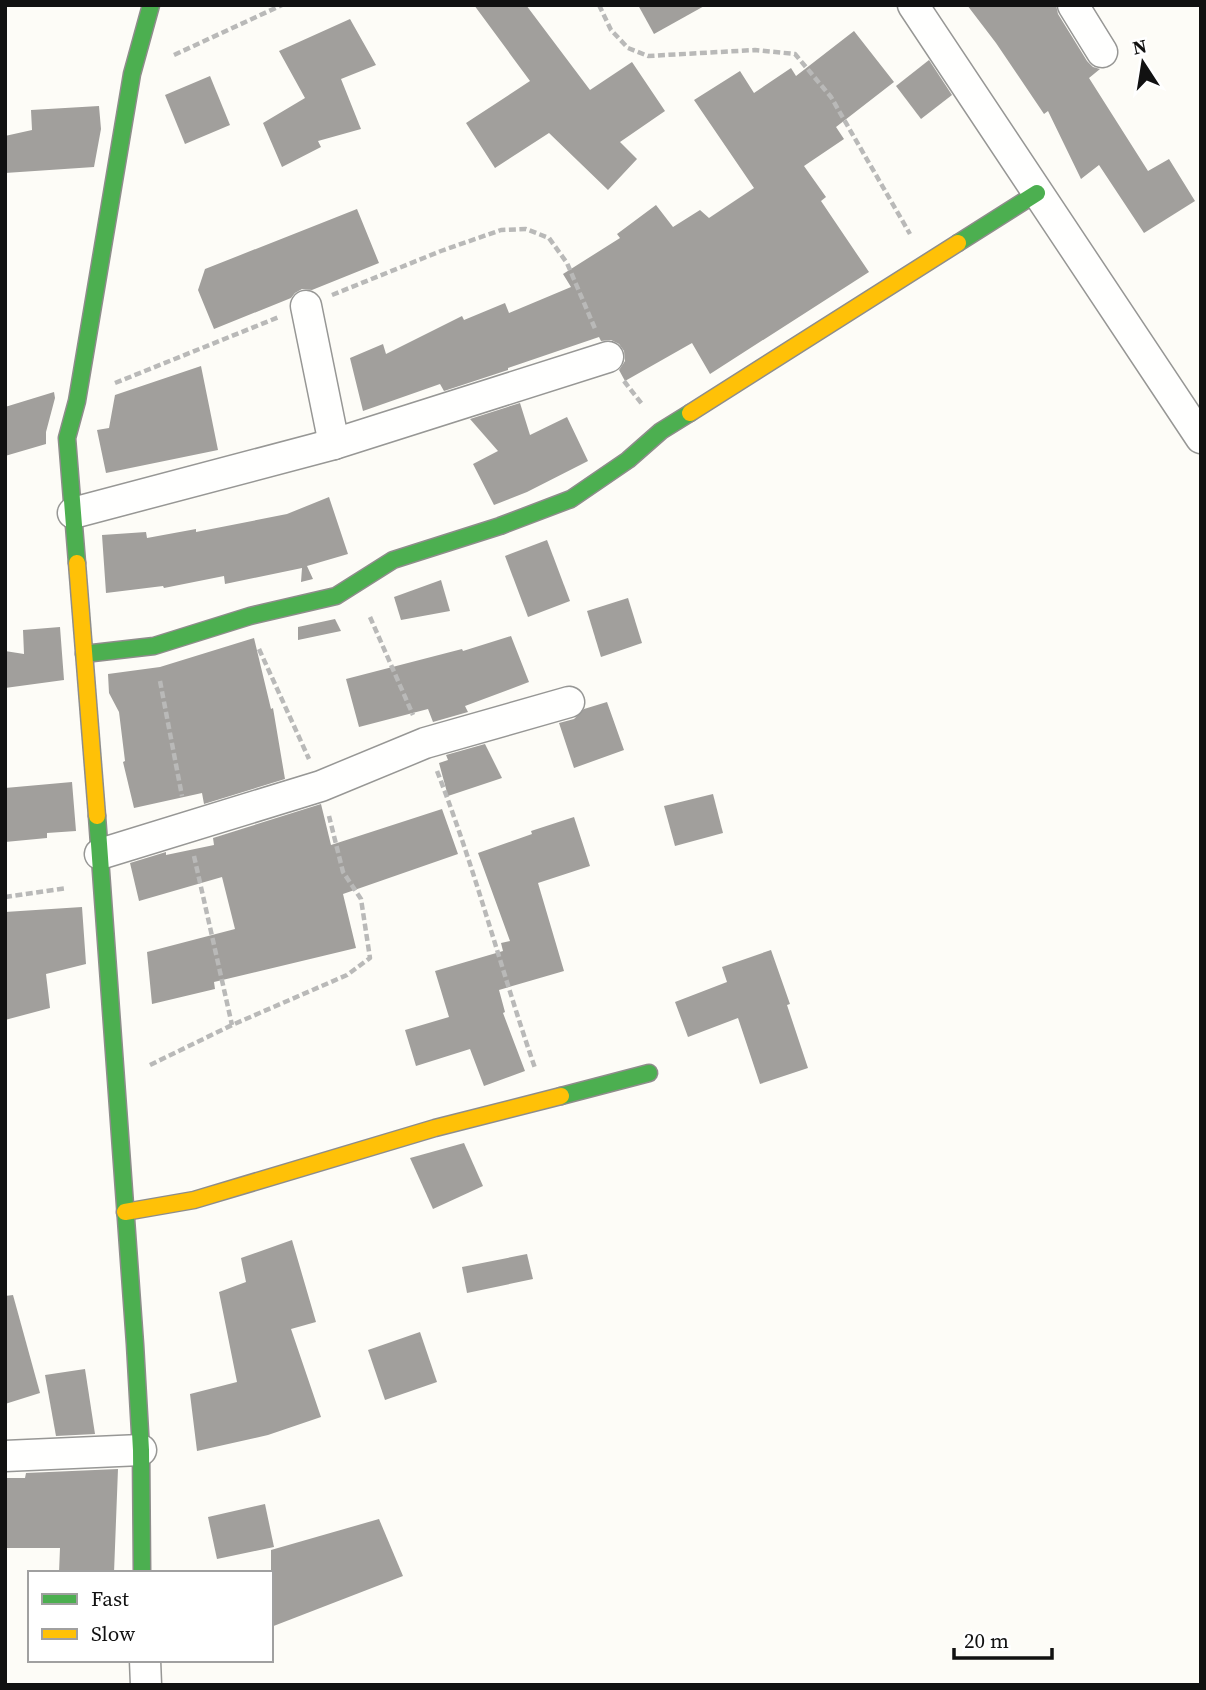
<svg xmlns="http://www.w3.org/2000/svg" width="1206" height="1690" font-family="'Source Serif 4',serif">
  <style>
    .building { fill: #a19f9c }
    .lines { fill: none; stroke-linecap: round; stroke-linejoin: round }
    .street-casing { stroke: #979795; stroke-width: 33 }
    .fast-casing { stroke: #8e8d8b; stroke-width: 19 }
    .slow-casing { stroke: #8e8d8b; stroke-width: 19 }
    .path { stroke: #b9b9b8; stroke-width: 4.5; stroke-dasharray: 7 3.5; stroke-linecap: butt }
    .street { stroke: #fffffe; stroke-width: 30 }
    .fast { stroke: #4caf50; stroke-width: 16 }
    .slow { stroke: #ffc107; stroke-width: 16 }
  </style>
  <rect width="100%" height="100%" fill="#fdfcf7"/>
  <g class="building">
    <polygon points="474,5 526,5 590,90 632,62 665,111 620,142 637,159 608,190 549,133 495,168 466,123 530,81"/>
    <polygon points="638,5 706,5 654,34"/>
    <polygon points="967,5 1056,5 1058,14 1087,61 1093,67 1100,69 1089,78 1148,171 1169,159 1195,201 1144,233 1099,165 1081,179 1048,111 1044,114 996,43"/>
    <polygon points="350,19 376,65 341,79 361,129 318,141 321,147 282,167 263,123 305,98 279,51"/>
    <polygon points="854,31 894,82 836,127 844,139 804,166 826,197 821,201 869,272 710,374 692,343 625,381 619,370 625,361 624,351 619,344 611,340 601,341 599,337 508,368 508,370 444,391 440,384 363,411 350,358 383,344 386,354 462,316 464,320 505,303 509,313 571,287 563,274 620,238 617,234 656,205 673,227 700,210 709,218 754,188 694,100 740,71 754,93 791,68 796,76"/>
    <polygon points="929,60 952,95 921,119 896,86"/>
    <polygon points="210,76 230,125 185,144 165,95"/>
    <polygon points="99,106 101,129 94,167 5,173 5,136 32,130 31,110"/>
    <polygon points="357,209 379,263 312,290 302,289 295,293 291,298 214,329 198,290 205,269"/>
    <polygon points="201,366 218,450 106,473 97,430 109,428 115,395"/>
    <polygon points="54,392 55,398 46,432 46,444 5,456 5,407"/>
    <polygon points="520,403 530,435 567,417 588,461 527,492 494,505 473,464 498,451 470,419"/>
    <polygon points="329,497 348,554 307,566 313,579 301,582 302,568 225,584 224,576 164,588 163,586 106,593 102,535 146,532 147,538 196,529 196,532 287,514"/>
    <polygon points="547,540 570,601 528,617 505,556"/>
    <polygon points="441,580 450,611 401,620 394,597"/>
    <polygon points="628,598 642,643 601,657 587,611"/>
    <polygon points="335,619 341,631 298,640 298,627"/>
    <polygon points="60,627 64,680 5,688 5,651 24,654 23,630"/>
    <polygon points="511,636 529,682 465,706 468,712 433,722 428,709 359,727 346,679 462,649 463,651"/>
    <polygon points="254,638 271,709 273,708 285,779 204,804 202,793 134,808 123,762 125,761 119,712 109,693 108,674 160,667"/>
    <polygon points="607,702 624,750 574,768 559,723 574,719 584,709"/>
    <polygon points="485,744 502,778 448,796 439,763 448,760 446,755"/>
    <polygon points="72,782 76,831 47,833 47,838 5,842 5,788"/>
    <polygon points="713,794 723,833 675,846 664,806"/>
    <polygon points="321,804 331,845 442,809 458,854 343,894 356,948 214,982 215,989 152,1004 147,952 235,929 222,877 139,901 130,863 166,852 166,855 214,845 213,838"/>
    <polygon points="574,817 590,866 538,883 564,971 499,990 505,1012 503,1013 525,1071 484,1086 470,1049 416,1066 405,1030 449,1017 435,971 503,951 501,943 510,941 478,853 532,834 531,831"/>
    <polygon points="82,907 86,964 46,974 50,1008 5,1020 5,912"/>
    <polygon points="771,950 790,1004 787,1005 808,1068 760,1084 738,1018 688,1037 675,1002 727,982 722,967"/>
    <polygon points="464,1143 483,1186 433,1209 410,1158"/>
    <polygon points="292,1240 316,1322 291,1329 321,1417 268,1435 197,1451 190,1394 237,1382 219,1292 246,1282 241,1258"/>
    <polygon points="527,1254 533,1279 467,1293 462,1267"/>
    <polygon points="13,1295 40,1393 5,1404 5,1296"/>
    <polygon points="420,1332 437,1382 385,1400 368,1350"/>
    <polygon points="85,1369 95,1434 56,1436 45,1375"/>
    <polygon points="118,1469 114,1573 59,1573 60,1548 5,1548 5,1478 25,1478 26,1473"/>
    <polygon points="265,1504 274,1547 217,1559 208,1517"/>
    <polygon points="379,1519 403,1576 271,1627 271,1550"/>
  </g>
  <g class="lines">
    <g class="street-casing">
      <g id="street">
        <polyline points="913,5 1201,438"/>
        <polyline points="1073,5 1102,52"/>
        <polyline points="306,306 334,444"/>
        <polyline points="73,513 334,444 608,357"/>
        <polyline points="100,854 321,786 425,743 569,702"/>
        <polyline points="5,1456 141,1450"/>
        <polyline points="145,1660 146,1685"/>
      </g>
    </g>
    <g class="fast-casing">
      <g id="fast">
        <polyline points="958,243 1037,193"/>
        <polyline points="77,563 67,438 77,401 132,74 151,5"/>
        <polyline points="84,654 154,646 250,616 336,596 393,560 500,526 571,499 628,460 661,431 690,413"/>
        <polyline points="97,816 135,1344 141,1450 142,1573"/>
        <polyline points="561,1096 649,1073"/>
      </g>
    </g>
    <g class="slow-casing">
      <g id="slow">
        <polyline points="690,413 958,243"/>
        <polyline points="77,563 97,816"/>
        <polyline points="125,1212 194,1200 435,1128 561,1096"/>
      </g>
    </g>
    <g class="path">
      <polyline points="599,5 611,30 628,48 648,56 755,50 795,54 831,97 910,234"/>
      <polyline points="174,55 282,5"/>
      <polyline points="332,295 441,251 501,230 526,229 549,238 567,263 596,331"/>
      <polyline points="624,381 642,404"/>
      <polyline points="115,383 279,317"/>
      <polyline points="370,617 413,715"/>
      <polyline points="259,649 309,759"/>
      <polyline points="160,681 182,796"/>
      <path d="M 437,771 C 475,868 501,970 535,1068"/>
      <polyline points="194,856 232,1025"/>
      <polyline points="5,897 67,888"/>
      <polyline points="150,1065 232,1025 347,975 370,958 361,899 343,872 329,816"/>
    </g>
    <use href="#street" class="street"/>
    <use href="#fast" class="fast"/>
    <use href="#slow" class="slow"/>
  </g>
  <rect width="1206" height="1690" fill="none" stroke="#111111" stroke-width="14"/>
  <rect x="28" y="1571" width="245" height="91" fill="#ffffff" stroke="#a0a0a0" stroke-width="2"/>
  <rect x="42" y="1594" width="35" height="10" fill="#4caf50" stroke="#a0a0a0" stroke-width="2"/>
  <text x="91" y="1606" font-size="21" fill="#111111">Fast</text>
  <rect x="42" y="1629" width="35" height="10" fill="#ffc107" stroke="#a0a0a0" stroke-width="2"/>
  <text x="91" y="1641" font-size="21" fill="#111111">Slow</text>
  <g transform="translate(1143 63) rotate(348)" stroke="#ffffff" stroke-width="5" paint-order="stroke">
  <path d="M0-5L12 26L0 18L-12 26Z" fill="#111111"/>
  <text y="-10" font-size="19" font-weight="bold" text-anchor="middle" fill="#111111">N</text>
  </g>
  <path d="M954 1648v10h98v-10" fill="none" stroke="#111111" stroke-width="3.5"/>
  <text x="964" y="1648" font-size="21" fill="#111111" stroke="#ffffff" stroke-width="5" paint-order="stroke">20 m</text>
</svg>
